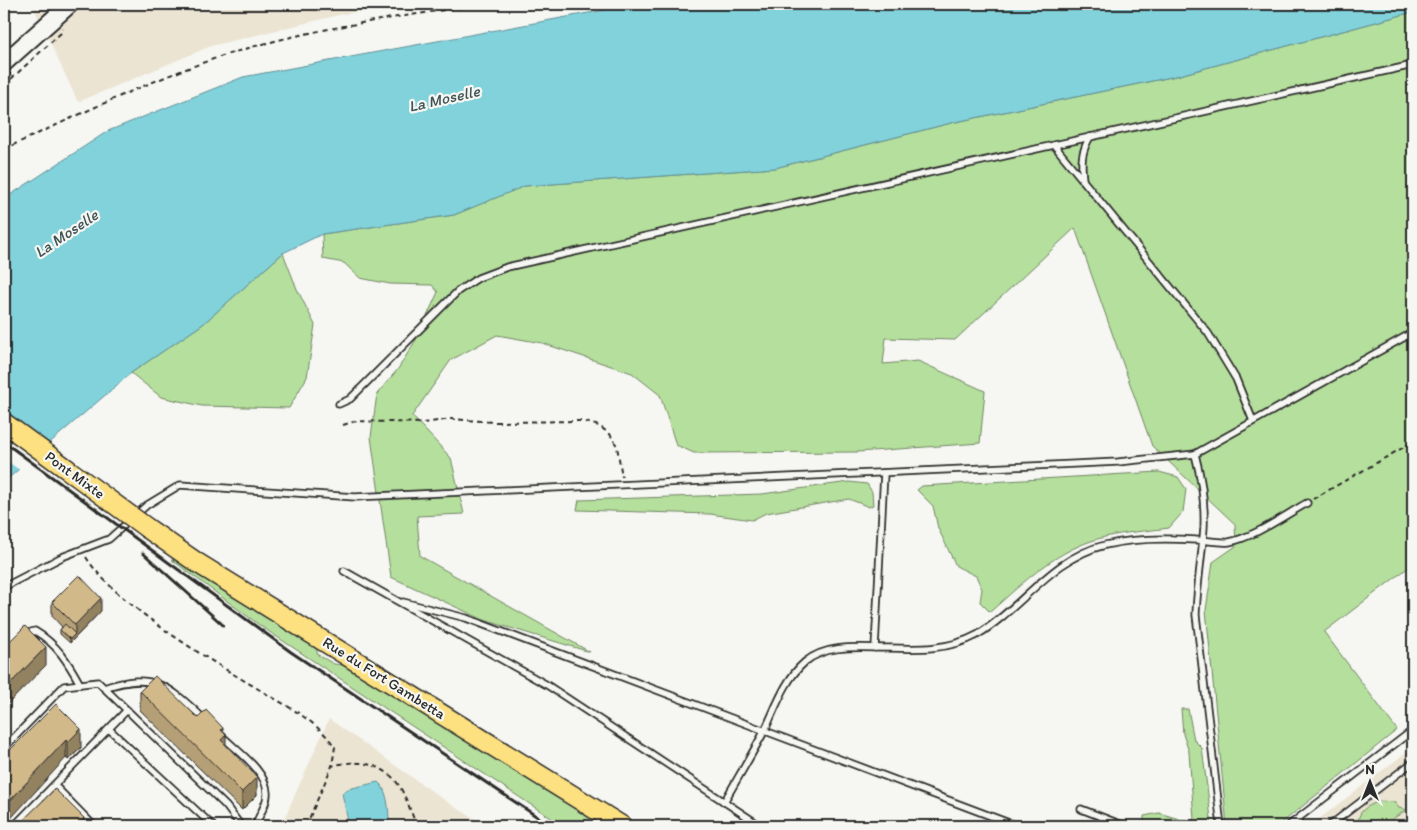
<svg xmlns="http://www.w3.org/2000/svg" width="1417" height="830" font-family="Itim,sans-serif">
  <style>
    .built { fill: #ebe4d2 }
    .green { fill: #b5df9c; stroke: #708564 }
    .water { fill: #82d2dc; stroke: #5f8f95 }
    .pier { fill: #f6f6f2 }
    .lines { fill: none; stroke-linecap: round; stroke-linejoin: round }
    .lane-casing { stroke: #2b2b2b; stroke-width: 9 }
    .secondary-casing { stroke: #2b2b2b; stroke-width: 20 }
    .primary-casing { stroke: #2b2b2b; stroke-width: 22 }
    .path { stroke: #2b2b2b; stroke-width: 2; stroke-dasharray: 5 4; stroke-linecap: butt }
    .lane { stroke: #f6f6f2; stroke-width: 5.5 }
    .secondary { stroke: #f6f6f2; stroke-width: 16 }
    .primary { stroke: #fde080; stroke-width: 19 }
    .rail { stroke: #2b2b2b; stroke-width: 3 }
    .primary-bridge-casing { stroke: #2b2b2b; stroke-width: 22; stroke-linecap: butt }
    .primary-bridge { stroke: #fde080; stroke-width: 19 }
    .wall { fill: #b59f76; stroke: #2b2b2b }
    .shaded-wall { fill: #938260; stroke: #2b2b2b }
    .building { fill: #d2b989; stroke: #2b2b2b }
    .labels { text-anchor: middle; stroke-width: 4.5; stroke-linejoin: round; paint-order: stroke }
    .street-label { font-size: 15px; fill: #2b2b2b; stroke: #f6f6f2 }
    .water-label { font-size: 16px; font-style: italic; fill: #415557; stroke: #f6f6f2 }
  </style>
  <rect width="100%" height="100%" fill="#f6f6f2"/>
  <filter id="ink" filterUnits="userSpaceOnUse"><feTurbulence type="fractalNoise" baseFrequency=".02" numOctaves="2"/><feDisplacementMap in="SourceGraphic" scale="10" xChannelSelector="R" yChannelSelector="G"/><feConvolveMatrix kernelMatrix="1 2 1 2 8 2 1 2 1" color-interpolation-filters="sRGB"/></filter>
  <g filter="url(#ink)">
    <g class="built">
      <polygon points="32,4 397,4 339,15 211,46 78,102"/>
      <polygon points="329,719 453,806 488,826 281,826"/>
      <polygon points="1413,747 1413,826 1310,826"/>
    </g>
    <g class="green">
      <polygon points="1413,12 1413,473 1411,476 1413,480 1413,564 1324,632 1397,730 1278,826 1227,826 1206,610 1213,562 1236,546 1235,524 1152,446 1075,228 955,340 886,338 883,364 918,361 985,391 980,443 858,452 694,453 676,445 660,395 632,373 542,343 497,335 451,360 412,416 451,458 464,514 417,516 420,556 590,652 484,620 391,577 371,437 377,394 398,369 417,338 438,292 432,285 390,284 360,278 344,263 323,259 322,234 454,215 524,186 775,168 951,123 1176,76"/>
      <polygon points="283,253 297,289 315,325 307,377 289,408 202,406 161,397 131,373 203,324"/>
      <path d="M 1159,472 L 1178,477 L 1186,489 L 1183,512 L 1169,528 C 1148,531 1125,532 1105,537 C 1058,548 1025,581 990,612 L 980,602 L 982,589 L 976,576 L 956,566 L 938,528 L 933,506 L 917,490 L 922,486 Z"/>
      <polygon points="849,482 867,484 872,492 873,505 869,507 849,499 766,513 752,520 710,514 577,510 579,500 762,494"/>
      <polygon points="180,559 258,612 316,648 318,655 334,664 343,665 606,826 563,826 262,627 172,560"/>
      <polygon points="1181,709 1188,709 1194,740 1202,748 1212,826 1144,826 1144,816 1159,813 1189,822 1194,819 1189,752 1183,734"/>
      <path d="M 1380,801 L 1394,802 L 1399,808 L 1406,810 L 1382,826 L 1377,826 L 1372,820 L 1363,826 L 1359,826 C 1356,811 1367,806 1380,801 Z"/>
    </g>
    <g class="water">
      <polygon points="637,4 1413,4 1413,12 1176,76 951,123 775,168 525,186 454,215 322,234 283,253 203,324 131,373 4,482 4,199 108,131 243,77"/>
      <path d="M 378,782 C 388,789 389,812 389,823 L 386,826 L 380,824 L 349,826 L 342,793 L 348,789 Z"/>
    </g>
    <polygon class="pier" points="4,415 49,448 21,471 4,459"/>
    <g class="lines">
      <g class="lane-casing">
        <g id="lane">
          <polyline points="1054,145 1208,333 1236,379 1253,421"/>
          <path d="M 1083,180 C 1081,163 1081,152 1090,137"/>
          <polyline points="339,404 350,399 458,291 478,278 507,267 1413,65"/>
          <polyline points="1195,454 1410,334"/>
          <polyline points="344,571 547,685 761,826"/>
          <path d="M 4,587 L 62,557 L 109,539 L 147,505 L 180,485 L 355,497 L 1118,462 L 1195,454 C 1201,477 1205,504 1204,527 C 1202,556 1197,585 1196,615 L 1221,826"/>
          <polyline points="403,602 466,618 1017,826"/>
          <path d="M 24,634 L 35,631 C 57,644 68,662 80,684"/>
          <polyline points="875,648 884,473"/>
          <path d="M 104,688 C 154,671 169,686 204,719"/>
          <polyline points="109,729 213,826"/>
          <path d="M 222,736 C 237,751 267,771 267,793 C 268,803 258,817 255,826"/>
          <polyline points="4,748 64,686 98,682 226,806 241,826"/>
          <polyline points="54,785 94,826"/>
          <path d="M 724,802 C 738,778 752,754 765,730 C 776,707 785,679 805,662 C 827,643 862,648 889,648 C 918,649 950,650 977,635 C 1022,608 1051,558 1105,545 C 1134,538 1166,538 1196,540 C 1206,540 1219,543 1229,542 C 1253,538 1285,515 1307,503"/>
          <polyline points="1081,809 1125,826"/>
          <polyline points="14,826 127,710"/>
          <polyline points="1288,826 1413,730"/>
          <polyline points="1329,826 1413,762"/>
        </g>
      </g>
      <g class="secondary-casing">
        <polyline id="secondary" points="4,63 70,4"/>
      </g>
      <g class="primary-casing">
        <g id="primary">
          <polyline points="4,423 67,469"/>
          <polyline points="147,528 196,562 622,826"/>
        </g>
      </g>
      <g class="path">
        <polyline points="4,79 6,87"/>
        <polyline points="11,79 61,33 63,29"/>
        <polyline points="4,91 10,83 10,73"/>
        <path d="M 4,149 C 91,110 178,65 271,42 C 341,24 413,15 484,4"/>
        <polyline points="343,425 356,421 423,423 451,419 495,422 582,421 599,426 610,434 617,446 622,477"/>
        <polyline points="1313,499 1413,442"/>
        <path d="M 86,557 C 116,605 211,661 260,690 C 287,706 317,721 335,747 L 332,766"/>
        <path d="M 306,826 L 332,766 C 354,759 383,762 398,784 C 406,796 411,813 417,826"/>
      </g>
      <use href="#lane" class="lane"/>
      <use href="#secondary" class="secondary"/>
      <use href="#primary" class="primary"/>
      <g class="rail">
        <polyline points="4,442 291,652 551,826"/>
        <polyline points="143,553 223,625"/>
      </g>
      <g class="primary-bridge-casing">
        <polyline id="primary-bridge" points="67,469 147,528"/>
      </g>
      <use href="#primary-bridge" class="primary-bridge"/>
    </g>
    <g class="wall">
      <polygon points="52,602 101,611 70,643 60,634 60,630 62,627 52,616"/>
      <polygon points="140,691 198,718 223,732 226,746 257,795 242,810 140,710"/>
      <polygon points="56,704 81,748 68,760 66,758"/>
    </g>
    <g class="shaded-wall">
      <polygon points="101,598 101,611 70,643 70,639 75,634 75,625"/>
      <polygon points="5,622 5,636 4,637 4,623"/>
      <polygon points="46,647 46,665 4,708 4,690"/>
      <polygon points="223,728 223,737 226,735 226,753 221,740 221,730"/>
      <polygon points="81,729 81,748 68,760 68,742"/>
      <polygon points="66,740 66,758 4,826 4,807"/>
      <polygon points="257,777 257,795 242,810 242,792"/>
      <polygon points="84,818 84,826 76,826"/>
    </g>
    <g class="building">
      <polygon points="79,575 101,598 75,625 52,602"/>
      <polygon points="65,624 75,634 70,639 60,630"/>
      <polygon points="25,626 46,647 4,690 4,647"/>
      <polygon points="155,676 198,718 206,710 223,728 221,730 226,735 221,740 257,777 242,792 140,691"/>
      <polygon points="56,704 81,729 68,742 66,740 4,807 4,756"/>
      <polygon points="55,789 84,818 76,826 17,826"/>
      <polygon points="86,821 91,826 81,826"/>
    </g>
  </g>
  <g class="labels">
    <g class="street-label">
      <text transform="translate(75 475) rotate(36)" y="5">Pont Mixte</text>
      <text transform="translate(384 678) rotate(32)" y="5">Rue du Fort Gambetta</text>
    </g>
    <g class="water-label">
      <text transform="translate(444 98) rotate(-13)" y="6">La Moselle</text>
      <text transform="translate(66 233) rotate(-34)" y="6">La Moselle</text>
    </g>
  </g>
  <rect width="1417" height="830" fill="none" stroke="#f6f6f2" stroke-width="20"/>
  <rect x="10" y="10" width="1397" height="810" fill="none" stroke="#2b2b2b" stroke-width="2" filter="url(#ink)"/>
  <g transform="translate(1370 782)" stroke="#f6f6f2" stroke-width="4" paint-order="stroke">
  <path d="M0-4L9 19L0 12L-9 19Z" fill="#2b2b2b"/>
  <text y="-8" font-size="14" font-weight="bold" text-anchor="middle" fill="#2b2b2b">N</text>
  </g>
</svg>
